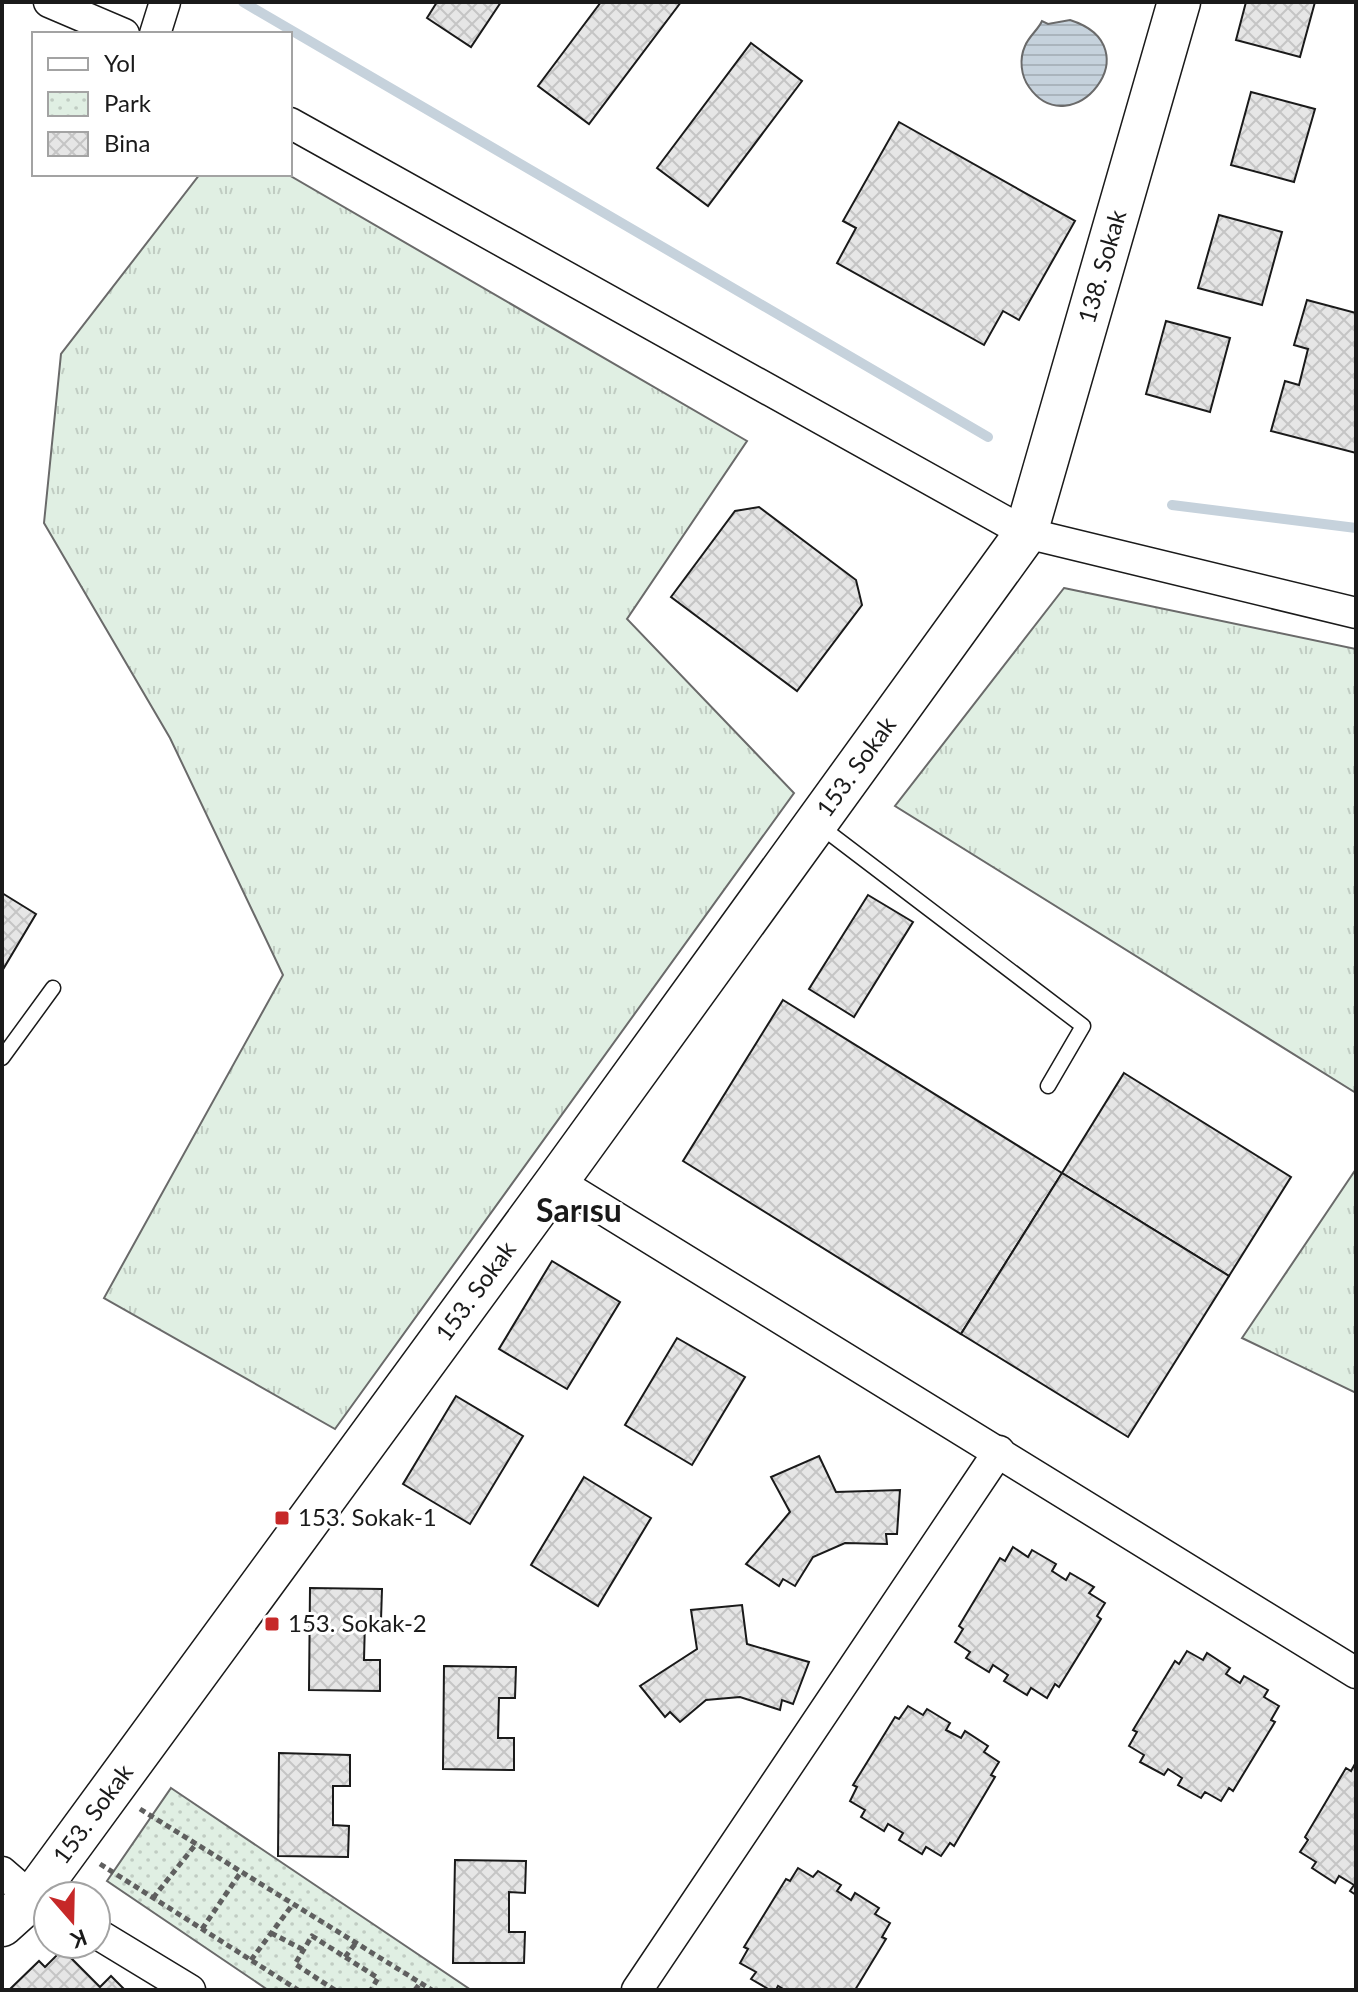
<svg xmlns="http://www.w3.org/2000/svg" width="1358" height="1992" font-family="Lato,sans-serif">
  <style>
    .grass { fill: url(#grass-tufts); stroke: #6a6a6a; stroke-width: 2 }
    .park { fill: url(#park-dots); stroke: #6a6a6a; stroke-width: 2 }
    .water { fill: url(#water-rules); stroke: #6a6a6a; stroke-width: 2 }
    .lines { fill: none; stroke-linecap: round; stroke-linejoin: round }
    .stream { stroke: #c6d2dc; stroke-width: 10 }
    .building { fill: url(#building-cross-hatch); stroke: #1a1a1a; stroke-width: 2 }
    .lane-casing { stroke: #1a1a1a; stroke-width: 17 }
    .street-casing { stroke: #1a1a1a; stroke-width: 33 }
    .secondary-casing { stroke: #1a1a1a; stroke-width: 45 }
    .path { stroke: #5f5f5f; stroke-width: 5; stroke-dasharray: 6 4; stroke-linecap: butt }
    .lane { stroke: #fff; stroke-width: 14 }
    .street { stroke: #fff; stroke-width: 30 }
    .secondary { stroke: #fff; stroke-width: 42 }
    .poi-dot { fill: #c62828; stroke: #fff; stroke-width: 3 }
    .labels { text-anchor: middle; stroke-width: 6; stroke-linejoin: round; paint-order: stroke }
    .street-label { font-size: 24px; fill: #1a1a1a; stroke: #fff }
    .poi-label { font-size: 24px; fill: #1a1a1a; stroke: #fff; text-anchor: start }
    .district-label { font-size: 32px; font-weight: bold; fill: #1a1a1a; stroke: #fff }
  </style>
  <defs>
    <pattern id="grass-tufts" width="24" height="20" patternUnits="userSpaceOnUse" patternTransform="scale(2)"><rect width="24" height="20" fill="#e0efe3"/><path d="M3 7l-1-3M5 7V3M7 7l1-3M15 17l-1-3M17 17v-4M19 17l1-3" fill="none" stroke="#c0ccc2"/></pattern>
    <pattern id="park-dots" width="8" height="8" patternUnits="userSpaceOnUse" patternTransform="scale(2)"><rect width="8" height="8" fill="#e0efe3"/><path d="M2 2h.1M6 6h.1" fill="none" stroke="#c0ccc2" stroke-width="1.8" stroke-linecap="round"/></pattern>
    <pattern id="water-rules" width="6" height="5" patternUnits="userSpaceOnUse" patternTransform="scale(2)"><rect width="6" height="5" fill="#c6d2dc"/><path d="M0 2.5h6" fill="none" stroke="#aab4bc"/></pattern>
    <pattern id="building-cross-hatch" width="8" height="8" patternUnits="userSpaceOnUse" patternTransform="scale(2)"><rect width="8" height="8" fill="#e6e6e6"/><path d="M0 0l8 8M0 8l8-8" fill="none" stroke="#c5c5c5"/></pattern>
  </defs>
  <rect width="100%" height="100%" fill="#fff"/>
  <g class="grass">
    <polygon points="200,174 287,174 747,441 627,619 794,793 335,1429 104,1298 283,975 170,738 44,523 61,354"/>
    <polygon points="1064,588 1356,649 1356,1093 895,806"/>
    <polygon points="1356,1169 1356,1393 1242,1338"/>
  </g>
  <polygon class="park" points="171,1788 471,1990 268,1990 107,1881"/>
  <path class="water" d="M 1070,20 C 1155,47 1071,147 1029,87 C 1021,76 1019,59 1025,46 C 1029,36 1038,30 1042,21 L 1048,24 Z"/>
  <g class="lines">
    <g class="stream">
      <polyline points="243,2 988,437"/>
      <polyline points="1172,505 1356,528"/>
    </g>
  </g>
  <g class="building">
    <polygon points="437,2 501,2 471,47 427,18"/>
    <polygon points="601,2 681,2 589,124 538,86"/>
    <polygon points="1246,2 1315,2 1300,57 1236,40"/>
    <polygon points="751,43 802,81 708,206 657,168"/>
    <polygon points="1251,92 1315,109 1294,182 1231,165"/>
    <polygon points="899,122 1075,221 1019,320 1003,311 984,345 837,263 856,228 843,221"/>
    <polygon points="1219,215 1282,232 1262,305 1198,288"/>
    <polygon points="1307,300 1356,313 1356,453 1271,431 1285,381 1299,385 1308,349 1294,345"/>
    <polygon points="1166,321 1230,338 1210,412 1146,394"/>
    <polygon points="759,507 856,580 862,605 797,691 671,597 735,511"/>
    <polygon points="2,893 36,914 2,971"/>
    <polygon points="868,895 913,922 854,1017 809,989"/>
    <polygon points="783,1000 1062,1173 961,1334 683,1161"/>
    <polygon points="1124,1073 1291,1177 1229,1276 1062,1173"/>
    <polygon points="1062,1173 1229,1276 1128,1437 961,1334"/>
    <polygon points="552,1261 620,1302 567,1389 499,1349"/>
    <polygon points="677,1338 745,1377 692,1465 625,1425"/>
    <polygon points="456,1396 523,1436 470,1524 403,1484"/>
    <polygon points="819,1456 836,1492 900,1490 897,1534 886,1534 887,1544 845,1543 813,1557 795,1586 783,1579 779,1586 746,1564 790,1512 771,1477"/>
    <polygon points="584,1477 651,1518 598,1606 531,1565"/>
    <polygon points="1013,1547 1028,1557 1032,1550 1056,1564 1052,1571 1066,1580 1070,1573 1094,1587 1089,1593 1105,1603 1097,1616 1101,1619 1059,1687 1055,1684 1047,1698 1031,1688 1027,1695 1004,1681 1008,1675 993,1665 989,1672 966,1658 970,1652 955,1642 963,1629 959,1626 1000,1558 1005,1561"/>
    <polygon points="310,1588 382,1589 381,1620 365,1620 364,1660 380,1660 380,1691 309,1690"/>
    <polygon points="742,1605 747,1644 809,1662 793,1704 782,1700 780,1710 740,1697 706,1700 680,1722 670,1712 665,1717 640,1686 697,1649 691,1610"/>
    <polygon points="1187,1651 1203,1660 1207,1653 1230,1668 1226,1674 1240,1683 1244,1676 1268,1690 1264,1697 1279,1706 1271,1720 1275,1722 1233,1791 1229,1788 1221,1801 1205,1792 1201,1798 1178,1785 1182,1778 1168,1769 1164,1775 1140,1762 1144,1755 1129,1746 1137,1732 1133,1730 1175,1661 1179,1664"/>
    <polygon points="444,1666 516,1667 515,1698 499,1698 498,1738 514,1738 514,1770 443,1769"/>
    <polygon points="908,1706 923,1715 927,1709 950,1723 946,1730 961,1738 965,1731 988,1746 984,1752 999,1762 991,1775 995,1777 954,1846 950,1843 941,1856 926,1847 922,1854 899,1840 903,1833 888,1824 884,1831 861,1817 865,1810 850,1801 857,1787 853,1785 895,1717 899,1719"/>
    <polygon points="279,1753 350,1755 350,1786 333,1786 333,1825 349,1826 348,1857 278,1856"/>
    <polygon points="1356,1762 1356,1895 1350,1891 1354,1885 1339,1876 1335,1883 1312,1868 1316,1862 1300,1852 1308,1840 1305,1837 1346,1768 1351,1771"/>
    <polygon points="455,1860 526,1861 525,1893 509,1892 509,1932 525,1932 524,1963 453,1963"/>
    <polygon points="798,1868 813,1877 818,1871 841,1885 837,1891 851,1900 855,1893 879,1908 875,1914 890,1923 882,1937 886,1939 855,1990 785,1990 778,1986 776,1990 770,1990 751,1979 756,1972 740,1963 748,1949 744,1947 786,1879 790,1881"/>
    <polygon points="60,1952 67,1954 100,1987 111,1976 125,1990 9,1990 39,1961 45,1967"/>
  </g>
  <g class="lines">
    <g class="lane-casing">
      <g id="lane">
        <polyline points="820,826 1083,1026 1048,1086"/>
        <polyline points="2,1058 53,988"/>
      </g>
    </g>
    <g class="street-casing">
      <g id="street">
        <polyline points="49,2 124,34"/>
        <polyline points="155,34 165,2"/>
        <polyline points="290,123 1026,533 1356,613"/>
        <polyline points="557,1181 1356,1673"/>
        <polyline points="2,1872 32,1898 48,1906"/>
        <polyline points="96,1933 190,1990"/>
        <polyline points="637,1990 999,1451"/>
      </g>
    </g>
    <g class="secondary-casing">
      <g id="secondary">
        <path id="s1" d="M 2,1925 L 32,1898 L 557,1181 L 1026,533 L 1179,2"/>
      </g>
    </g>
    <g class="path">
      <polyline points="140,1809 432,1990"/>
      <polyline points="100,1864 298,1990"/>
      <polyline points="153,1898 196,1844"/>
      <polyline points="202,1929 241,1872"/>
      <polyline points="271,1933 304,1950"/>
      <polyline points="345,1957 356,1943"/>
      <polyline points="251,1960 293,1904"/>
      <polyline points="335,1990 295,1964 312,1936 378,1978 371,1990"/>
      <polyline points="415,1990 420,1983"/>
    </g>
    <use href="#lane" class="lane"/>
    <use href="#street" class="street"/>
    <use href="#secondary" class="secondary"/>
  </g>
  <g class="poi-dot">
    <rect x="274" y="1510" width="16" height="16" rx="4"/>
    <rect x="264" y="1616" width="16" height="16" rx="4"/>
  </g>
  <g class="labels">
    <g class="street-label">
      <text dy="8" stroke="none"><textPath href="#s1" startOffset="2006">138. Sokak</textPath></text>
      <text dy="8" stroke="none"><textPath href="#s1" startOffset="1440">153. Sokak</textPath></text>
      <text dy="8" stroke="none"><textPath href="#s1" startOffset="792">153. Sokak</textPath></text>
      <text dy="8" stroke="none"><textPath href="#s1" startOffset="144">153. Sokak</textPath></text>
    </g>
    <g class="poi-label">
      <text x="298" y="1526">153. Sokak-1</text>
      <text x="288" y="1632">153. Sokak-2</text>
    </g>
    <g class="district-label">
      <text x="579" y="1222">Sarısu</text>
    </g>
  </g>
  <rect width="1358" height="1992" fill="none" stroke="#1a1a1a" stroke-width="8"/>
  <rect x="32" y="32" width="260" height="144" fill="#ffffff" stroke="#a3a3a3" stroke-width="2"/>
  <rect x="48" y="58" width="40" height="12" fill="#ffffff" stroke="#a3a3a3" stroke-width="2"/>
  <text x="104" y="72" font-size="24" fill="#1a1a1a">Yol</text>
  <rect x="48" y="92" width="40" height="24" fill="url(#park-dots)" stroke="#a3a3a3" stroke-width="2"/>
  <text x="104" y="112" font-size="24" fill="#1a1a1a">Park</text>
  <rect x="48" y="132" width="40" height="24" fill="url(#building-cross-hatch)" stroke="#a3a3a3" stroke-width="2"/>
  <text x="104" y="152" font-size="24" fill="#1a1a1a">Bina</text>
  <g transform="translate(72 1920) rotate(160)"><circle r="38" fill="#ffffff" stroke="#a3a3a3" stroke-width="2"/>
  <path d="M0-6L14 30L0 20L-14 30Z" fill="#c62828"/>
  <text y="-12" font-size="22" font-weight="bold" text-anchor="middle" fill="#1a1a1a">K</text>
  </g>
</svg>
